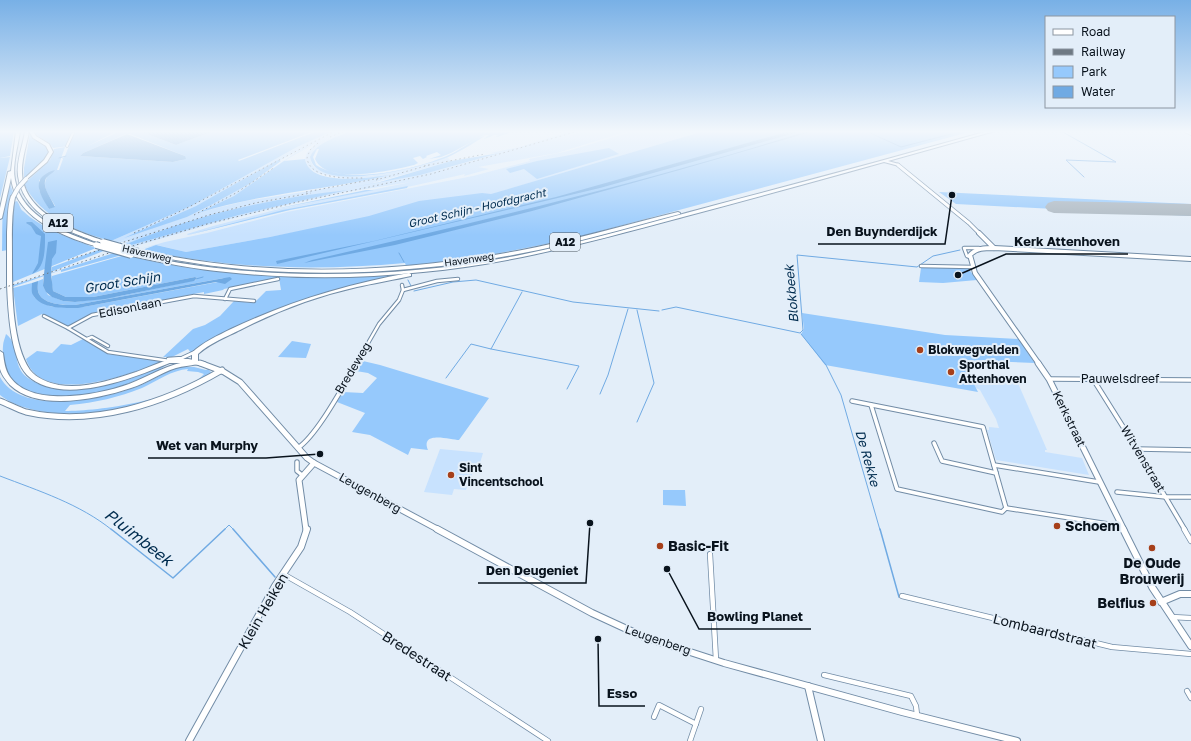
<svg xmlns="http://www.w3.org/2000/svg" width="1191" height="741" font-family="'Golos Text',sans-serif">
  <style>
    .built { fill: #c8e2fe; fill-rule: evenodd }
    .green { fill: #96c9fc; fill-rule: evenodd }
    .water { fill: #70aae3 }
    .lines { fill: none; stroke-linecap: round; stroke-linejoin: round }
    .stream-far1 { stroke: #70aae3; stroke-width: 1 }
    .stream { stroke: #70aae3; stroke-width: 1.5 }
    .runway { fill: #a8b4be; fill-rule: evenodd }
    .street-far3-casing { stroke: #728ca6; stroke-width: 3.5 }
    .street-far2-casing { stroke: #728ca6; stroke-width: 4.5 }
    .street-far1-casing { stroke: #728ca6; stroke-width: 5.5 }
    .street-casing { stroke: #728ca6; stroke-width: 6 }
    .secondary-far3-casing { stroke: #728ca6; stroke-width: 4.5 }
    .secondary-far2-casing { stroke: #728ca6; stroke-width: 6 }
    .secondary-far1-casing { stroke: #728ca6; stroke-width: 7 }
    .secondary-casing { stroke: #728ca6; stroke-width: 8 }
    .highway-casing { stroke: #728ca6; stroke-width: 2 }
    .street-far3 { stroke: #fff; stroke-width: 2 }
    .street-far2 { stroke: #fff; stroke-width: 2.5 }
    .street-far1 { stroke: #fff; stroke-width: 3.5 }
    .street { stroke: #fff; stroke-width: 4.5 }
    .secondary-far3 { stroke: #fff; stroke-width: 3 }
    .secondary-far2 { stroke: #fff; stroke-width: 4 }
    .secondary-far1 { stroke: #fff; stroke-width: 5 }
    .secondary { stroke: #fff; stroke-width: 6 }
    .highway { fill: #fff; fill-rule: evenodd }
    .rail { stroke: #6e7983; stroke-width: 1; stroke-dasharray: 1.5 3; stroke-linecap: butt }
    .highway-bridge-far1-casing { stroke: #728ca6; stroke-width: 5.5; stroke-linecap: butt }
    .highway-bridge-casing { stroke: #728ca6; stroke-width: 8; stroke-linecap: butt }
    .highway-bridge-far1 { stroke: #fff; stroke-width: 4 }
    .highway-bridge { stroke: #fff; stroke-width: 5.5 }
    .poi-dot { fill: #a63f1a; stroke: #e3eef9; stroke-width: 1.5 }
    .labels { text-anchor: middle; stroke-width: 4; stroke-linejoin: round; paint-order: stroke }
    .far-street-label { font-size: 10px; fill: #09131d; stroke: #e3eef9 }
    .far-water-label { font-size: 11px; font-style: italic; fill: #002c4f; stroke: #e3eef9 }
    .shield { fill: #e3eef9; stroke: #4a555f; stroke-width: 1 }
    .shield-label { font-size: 11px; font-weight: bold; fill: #09131d }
    .street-label { font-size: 12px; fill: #09131d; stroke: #e3eef9 }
    .poi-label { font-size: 12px; font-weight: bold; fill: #09131d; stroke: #e3eef9; text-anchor: start }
    .water-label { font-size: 13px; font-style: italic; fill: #002c4f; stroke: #e3eef9 }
    .near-poi-label { font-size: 14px; font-weight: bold; fill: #09131d; stroke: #e3eef9; text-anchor: start }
    .near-street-label { font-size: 14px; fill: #09131d; stroke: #e3eef9 }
    .near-water-label { font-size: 16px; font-style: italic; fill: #002c4f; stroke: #e3eef9 }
    .leader { fill: none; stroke: #09131d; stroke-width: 1.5 }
    .callout-dot { fill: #09131d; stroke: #e3eef9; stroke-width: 1.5 }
    .callout-label { font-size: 13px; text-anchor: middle; font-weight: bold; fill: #09131d; stroke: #e3eef9; stroke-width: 4; stroke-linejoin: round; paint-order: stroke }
  </style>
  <rect width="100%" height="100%" fill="#e3eef9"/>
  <g class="built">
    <path d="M 333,131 L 349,131 L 327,141 L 315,149 L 310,157 L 311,162 L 314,167 L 329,174 L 346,176 L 369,176 L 424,165 L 447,157 L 451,161 L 369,184 L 408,177 L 451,167 L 497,154 L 490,153 L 520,147 L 571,131 L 581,131 L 557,139 L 585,131 L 629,131 L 557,153 L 478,167 L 489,169 L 464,176 L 465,174 L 412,186 L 302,206 L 188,235 L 187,234 L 213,226 L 283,208 L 411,182 L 346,192 L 282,206 L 218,222 L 132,247 L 128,246 L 239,215 L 348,190 L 281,199 L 228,211 L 157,232 L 124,245 L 121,244 L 132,240 L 116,243 L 174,223 L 115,243 L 111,241 L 191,206 L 297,147 ZM 316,143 L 307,153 L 305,159 L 309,168 L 317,173 L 347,179 L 385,176 L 335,187 L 246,201 L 204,211 L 234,196 L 289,158 ZM 301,149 L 251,183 L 211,205 L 187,217 L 133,234 L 196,206 Z"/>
    <polygon points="634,131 704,131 482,197 270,237 186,252 157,245 140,249 165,242 207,233 287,212 473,176 530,161 529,159 568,151"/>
    <polygon points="970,375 1017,381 1038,429 1047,450 1045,450 1045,452 1082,458 1089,475 996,460 987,430 989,430 989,427 999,428 996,419 980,390 976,388"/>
    <polygon points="440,449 483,453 480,463 476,464 466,490 454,489 452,495 424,492"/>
  </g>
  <g class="green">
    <polygon points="0,131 14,131 10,156 0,158"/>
    <path d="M 34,131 L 117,131 L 86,147 L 120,131 L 139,131 L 176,145 L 214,131 L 314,131 L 238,160 L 239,161 L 317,131 L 333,131 L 297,147 L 191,206 L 111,241 C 78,232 40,217 24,184 L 50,160 L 54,149 L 65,147 L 57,170 L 59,170 L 63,159 L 62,159 L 65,156 L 69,146 L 53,148 C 49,140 38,139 34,131 ZM 126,134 L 130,134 L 185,156 L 182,160 L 173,162 L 80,156 L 83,153 ZM 47,177 C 41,188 50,196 55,206 L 49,209 L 39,190 L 39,180 Z"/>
    <path d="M 349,131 L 489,131 L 488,133 L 494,131 L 515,131 L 497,137 L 496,136 L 499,135 L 493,135 L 492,136 L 484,139 L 489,135 L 484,135 L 451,153 L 441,157 L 429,159 L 441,155 L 437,152 L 426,156 L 427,157 L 423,159 L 420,156 L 413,158 L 418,163 L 414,165 C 392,170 327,186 315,159 L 319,149 L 317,149 L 313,157 L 316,165 C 348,186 419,169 451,154 C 463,148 474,139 486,135 C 473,144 456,154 443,159 C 420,167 317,195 310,157 C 317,142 336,138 349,131 Z"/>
    <path d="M 704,131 L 973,131 L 571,239 L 480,257 L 406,266 L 405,263 C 316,271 229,269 142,250 L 156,245 L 186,252 L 270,237 L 369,216 L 419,201 L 482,193 L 491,194 Z"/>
    <path d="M 30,134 C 35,139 41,141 46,146 C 57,155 31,173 24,179 L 24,168 Z"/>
    <polygon points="609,148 619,154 537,179 524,169 510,173 506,169 537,161"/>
    <polygon points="500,153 420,175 348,188 380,182 451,161"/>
    <polygon points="10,157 0,198 0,158"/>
    <path d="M 305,159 C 310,188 371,177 390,175 C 327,190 261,193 198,213 L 234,196 L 284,161 Z"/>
    <polygon points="278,160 281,161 251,183 211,205 187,217 124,238 196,206"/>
    <path d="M 10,184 L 13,192 L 8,208 L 8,250 L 2,251 C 3,229 0,204 10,184 Z"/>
    <polygon points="408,186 407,188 290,210 188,235 283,210"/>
    <path d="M 348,190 L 239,215 L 128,246 L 124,245 C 195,215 271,198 348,190 Z"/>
    <polygon points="366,190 374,190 265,211"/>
    <polygon points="939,192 1191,204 1191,216 956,204"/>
    <path d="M 17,201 C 20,205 20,209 23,211 C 42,229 72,239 96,248 L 13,282 L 13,212 L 14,202 Z"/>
    <polygon points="101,249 106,250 51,272 52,267"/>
    <polygon points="114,253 122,255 61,272 61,270 13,287 13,285"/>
    <path d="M 125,255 C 176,268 231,275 284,276 C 329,277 373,274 418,272 L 377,280 L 283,308 L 191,353 L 188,349 L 172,357 L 163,357 L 193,329 L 205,325 L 220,316 L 234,301 L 254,303 L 266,291 L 281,290 L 279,278 L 224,289 L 223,290 L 204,294 L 204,292 L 103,312 L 92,314 L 69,327 L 42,314 L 18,326 L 13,288 L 32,283 L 34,297 L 47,305 L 53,307 L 83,307 L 218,282 L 224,278 L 75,305 C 64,305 45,305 39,294 C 37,290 38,285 38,281 L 43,279 L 43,286 L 48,295 L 63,301 L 75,302 L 120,296 L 196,280 L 197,278 L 195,277 L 93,297 L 66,297 L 53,291 L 52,285 L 52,276 Z"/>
    <polygon points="958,267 968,268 977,280 943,283 919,282 921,268"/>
    <polygon points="802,313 945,335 1019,339 1035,363 962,360 978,392 825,365 801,334 804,329"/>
    <path d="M 6,334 C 21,346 11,366 28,378 C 56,398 108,387 138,376 C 146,373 158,365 166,365 C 162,369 156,372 150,374 C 119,391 33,414 9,376 C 5,368 2,354 3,346 C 3,342 5,338 6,334 Z"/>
    <path d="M 83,339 L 108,354 L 161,361 L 159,363 C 128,375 41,407 26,359 L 37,351 L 52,353 L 61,344 L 71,345 Z"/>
    <polygon points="292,341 311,344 306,358 278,357"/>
    <path d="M 363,361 L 380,365 L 489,398 L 459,440 C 451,440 420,430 428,450 L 411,448 L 408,455 L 370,435 L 352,432 L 365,413 L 337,402 L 343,392 L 363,393 L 377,378 L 368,373 L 356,371 Z"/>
    <path d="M 174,367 L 194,367 L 206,370 L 208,369 L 211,372 L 211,373 C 201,379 191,386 181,390 C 136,411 42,428 0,395 L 0,377 C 20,415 98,400 130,389 C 146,384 160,376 174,367 ZM 188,369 L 187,371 L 198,372 L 204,374 C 180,400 99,411 65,411 L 70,405 C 95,403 119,397 142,388 C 157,381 172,370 188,369 Z"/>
    <polygon points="663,490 685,490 686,506 663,505"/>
  </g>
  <g class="water">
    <polygon points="139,131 214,131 176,145"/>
    <polygon points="790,131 802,131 600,188 277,264 276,261 374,241 556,197"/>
    <path d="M 808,131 L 814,131 L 683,169 L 532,211 L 395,245 L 304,263 L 312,260 C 479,222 645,182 808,131 Z"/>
    <polygon points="127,134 185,156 186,159 173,162 80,156 83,153"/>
    <path d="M 55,170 C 53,173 50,174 47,177 C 40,185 52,199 55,207 L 49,209 C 43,199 33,185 43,176 C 47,173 50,171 55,170 Z"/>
    <path d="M 27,222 L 32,222 L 45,234 C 45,247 46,268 32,274 L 38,263 L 41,236 L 36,234 L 31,226 L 26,223 Z"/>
    <path d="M 57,240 L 56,253 L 52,259 L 51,273 L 53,291 L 66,297 L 93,297 L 195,277 L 197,278 L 194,281 L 105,299 L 75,302 L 63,301 L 52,297 L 46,292 L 43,286 C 44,271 46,257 48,242 Z"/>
    <path d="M 230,277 L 232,279 L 225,284 L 216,282 L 78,308 C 64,308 41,309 33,295 C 31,292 32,287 32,283 L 38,281 C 38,285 37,290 39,294 C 45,305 64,305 75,305 Z"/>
  </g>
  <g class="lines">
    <g class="stream-far1">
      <polyline points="866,131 901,147 963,131"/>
      <polyline points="1061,131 1116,162 1066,160 1084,177"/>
      <polyline points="59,158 66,156"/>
      <polyline points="399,253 404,262"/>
      <polyline points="196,279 203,277"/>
      <polyline points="408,280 411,286"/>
      <polyline points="414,291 453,282 476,280 573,302 659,311"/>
      <polyline points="637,310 654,383 637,422"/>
      <polyline points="662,310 676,307 800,333 803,330 797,255 917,267 933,256 960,250"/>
      <polyline points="801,334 826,365 841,395 880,530"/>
      <polyline points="491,349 579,366 567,389"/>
      <polyline points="446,378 471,344 491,349 522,292"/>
      <polyline points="600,394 608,375 628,309"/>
      <path d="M 0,476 C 39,491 80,504 112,530"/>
      <polyline points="224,530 229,525 234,530"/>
    </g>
    <g class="stream">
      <polyline points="111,529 173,578 225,529"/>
      <polyline points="233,529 275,577"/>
      <polyline points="880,529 899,597"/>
    </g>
    <polygon class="runway" points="1054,201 1191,204 1191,216 1054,213 1048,211 1045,207 1048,203"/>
    <g class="street-far3-casing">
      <g id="street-far3">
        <polyline points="1185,131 1191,134"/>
        <polyline points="67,146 74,131"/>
      </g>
    </g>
    <g class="street-far2-casing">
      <g id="street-far2">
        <polyline points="970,257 967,256 964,248 979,248"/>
        <polyline points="921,266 973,267"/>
        <polyline points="403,290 437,281 458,279"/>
        <polyline points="225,299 230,289 278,279"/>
        <polyline points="44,316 68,328 108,352 170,361"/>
        <polyline points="68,328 92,315 194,296 254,301"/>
        <polyline points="87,339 92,337 108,346"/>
        <polyline points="168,359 182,358 195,352"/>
        <polyline points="356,364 379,324 399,300 403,290 402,285"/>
      </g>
    </g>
    <g class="street-far1-casing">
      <g id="street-far1">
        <polyline points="1049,379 1191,380"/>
        <polyline points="1093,379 1137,449 1185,530"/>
        <polyline points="852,401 983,427 1006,508"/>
        <polyline points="871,405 897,489 1002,512 1006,508"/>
        <polyline points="934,443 942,461 996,473"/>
        <path d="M 298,448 C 318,434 343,386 357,363"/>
        <polyline points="1137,449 1191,450"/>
        <polyline points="297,462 297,471 302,475"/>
        <polyline points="994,465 1099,482"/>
        <polyline points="1117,492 1166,497 1191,497"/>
        <polyline points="1006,508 1121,526"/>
      </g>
    </g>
    <g class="street-casing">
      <g id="street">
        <polyline points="1184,529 1191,541"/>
        <polyline points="710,554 716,660"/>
        <polyline points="283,574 350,612 548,741"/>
        <polyline points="902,596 1112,647 1191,654"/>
        <polyline points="1172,617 1191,618"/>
        <polyline points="824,675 911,696 916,706 917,715"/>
        <polyline points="1187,691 1191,698"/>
        <polyline points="654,717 659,705 696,724"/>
        <polyline points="690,741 701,709"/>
      </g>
    </g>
    <g class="secondary-far3-casing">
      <polyline id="secondary-far3" points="898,165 969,223 980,234"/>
    </g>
    <g class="secondary-far2-casing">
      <g id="secondary-far2">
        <polyline points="979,233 994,248"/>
        <polyline points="170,361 188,361 204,364"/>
        <path d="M 1039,364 L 975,273 L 970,255 C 976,248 985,248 994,248 L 1191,259"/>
      </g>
    </g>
    <g class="secondary-far1-casing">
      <g id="secondary-far1">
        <polyline points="200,363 224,372 240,382 307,458 314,463 439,530"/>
        <polyline points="1038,363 1049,379 1124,530"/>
        <path d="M 0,401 C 8,404 17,409 26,412 C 93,427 164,404 222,370"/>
        <polyline points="306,530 299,480 314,463"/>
      </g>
    </g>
    <g class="secondary-casing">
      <g id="secondary">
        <polyline points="437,529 592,613 644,637 724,663 902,712 1017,741"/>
        <polyline points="1123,529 1152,587 1191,646"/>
        <polyline points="1161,602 1180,594 1191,594"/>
        <polyline points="808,686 821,741"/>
        <polyline points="189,741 275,586 301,547 307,529"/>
      </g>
    </g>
    <g class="highway-casing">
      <g id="highway">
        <path d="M 16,131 L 20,131 C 18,147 12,164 15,180 C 22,218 66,233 98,244 L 98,246 C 90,246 81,241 74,239 C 46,228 15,211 11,178 L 2,218 L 0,219 L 0,208 L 8,172 L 11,171 Z"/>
        <path d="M 25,131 L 29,131 C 27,144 22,157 22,170 C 21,212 72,230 105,241 L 105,243 C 97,243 89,239 81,236 C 54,226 22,208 18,176 C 16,161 23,146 25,131 Z"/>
        <polygon points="29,131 33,131 36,136 49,144 53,152 47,162 26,180 24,179 25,178 44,160 49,152 46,146 33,138"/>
        <path d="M 988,131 L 995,131 L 888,161 L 899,164 L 899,166 L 884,162 C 817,181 750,199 683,217 C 597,240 512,264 423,272 C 358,279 291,279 226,272 C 194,269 163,263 131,256 L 129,255 L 131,254 C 163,260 194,266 226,269 C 324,279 424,274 520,255 C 585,242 648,223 712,206 C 804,182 896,157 988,131 Z"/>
        <path d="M 11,196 L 15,197 C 11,216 12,235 12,254 C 12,287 11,342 30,370 C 36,378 49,383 59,385 C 84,389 112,380 136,372 C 147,368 158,363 170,359 L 172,360 L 173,361 L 172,362 C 136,377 61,408 27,375 C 10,357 8,308 7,284 C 7,267 7,249 7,232 C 8,220 7,208 11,196 Z"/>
        <path d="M 678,212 L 680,213 L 680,214 C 626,228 573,244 518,254 C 425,272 325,278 232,268 C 200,265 170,259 139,253 L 137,252 L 139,251 C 170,256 200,262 231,265 C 326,275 424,268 517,251 C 571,241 624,225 678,212 Z"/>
        <path d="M 409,273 L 411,274 L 411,276 C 393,280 375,283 357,287 C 317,296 277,311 240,330 C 226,337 210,343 198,354 L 198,363 L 197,364 C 190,366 183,366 176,368 C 160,373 147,383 131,388 C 98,399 38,412 10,385 C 6,380 2,376 0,369 C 0,364 0,357 0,351 L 3,353 C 4,361 5,370 10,377 C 32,408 98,395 129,384 C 150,376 169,363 192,361 L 192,353 C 201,343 219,335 231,329 C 288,302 347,284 409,273 Z"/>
      </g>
    </g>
    <use href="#street-far3" class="street-far3"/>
    <use href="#street-far2" class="street-far2"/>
    <use href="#street-far1" class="street-far1"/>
    <use href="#street" class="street"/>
    <use href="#secondary-far3" class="secondary-far3"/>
    <use href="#secondary-far2" class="secondary-far2"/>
    <use href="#secondary-far1" class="secondary-far1"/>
    <use href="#secondary" class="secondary"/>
    <use href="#highway" class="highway"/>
    <g class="rail">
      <polyline points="330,137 344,131"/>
      <path d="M 318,143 L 310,150 L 307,158 C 310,180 349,178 365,178"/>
      <polyline points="424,166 485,154"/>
      <polyline points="376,180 429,165"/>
      <polyline points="306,192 380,178"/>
      <polyline points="194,215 236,193 275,167"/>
      <polyline points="134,233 185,209 335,131"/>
      <polyline points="68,260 209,215 255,203 311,193"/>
      <polyline points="0,289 112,252 207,224 293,203 431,174 578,131"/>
    </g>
    <g class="highway-bridge-far1-casing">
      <polyline id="highway-bridge-far1" points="13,197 18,188 26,179"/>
    </g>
    <g class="highway-bridge-casing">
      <g id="highway-bridge">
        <polyline points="103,242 139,252"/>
        <polyline points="96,245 131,255"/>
      </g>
    </g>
    <use href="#highway-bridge-far1" class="highway-bridge-far1"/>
    <use href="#highway-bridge" class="highway-bridge"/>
  </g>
  <linearGradient id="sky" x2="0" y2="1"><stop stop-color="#78b0e6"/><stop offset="0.56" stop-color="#f2f7fc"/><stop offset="1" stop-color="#f2f7fc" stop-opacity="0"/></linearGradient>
  <rect width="1191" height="235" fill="url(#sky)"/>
  <g class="poi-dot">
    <circle cx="920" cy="350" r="4"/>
    <circle cx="951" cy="372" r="4"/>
    <circle cx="451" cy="475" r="4"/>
    <circle cx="1057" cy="526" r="4"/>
    <circle cx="660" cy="546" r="4"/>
    <circle cx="1152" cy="548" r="4"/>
    <circle cx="1153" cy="603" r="4"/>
  </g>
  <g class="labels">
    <g class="far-street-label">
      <text transform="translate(147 253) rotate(13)" y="4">Havenweg</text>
      <text transform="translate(469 259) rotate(-8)" y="4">Havenweg</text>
    </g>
    <g class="far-water-label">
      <text transform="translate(477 208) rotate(-13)" y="4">Groot Schijn - Hoofdgracht</text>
    </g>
    <g class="shield">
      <rect x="43" y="214" width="30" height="18" rx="3"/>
      <rect x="550" y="233" width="30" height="18" rx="3"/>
    </g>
    <g class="shield-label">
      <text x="58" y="227">A12</text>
      <text x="565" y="246">A12</text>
    </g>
    <g class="street-label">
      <text transform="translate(130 308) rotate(-11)" y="4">Edisonlaan</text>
      <text transform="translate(353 368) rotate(-59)" y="4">Bredeweg</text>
      <text x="1120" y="383">Pauwelsdreef</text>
      <text transform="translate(1069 419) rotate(64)" y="4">Kerkstraat</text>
      <text transform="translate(1143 459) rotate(59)" y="4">Witvenstraat</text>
      <text transform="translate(370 493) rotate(29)" y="4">Leugenberg</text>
      <text transform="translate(658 640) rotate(19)" y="4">Leugenberg</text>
    </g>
    <g class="poi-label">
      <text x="928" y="354">Blokwegvelden</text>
      <text x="959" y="369">Sporthal<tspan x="959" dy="14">Attenhoven</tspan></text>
      <text x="459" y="472">Sint<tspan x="459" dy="14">Vincentschool</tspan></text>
    </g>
    <g class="water-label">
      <text transform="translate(122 282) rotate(-9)" y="5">Groot Schijn</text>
      <text transform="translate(791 294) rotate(-95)" y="5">Blokbeek</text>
      <text transform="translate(868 458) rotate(74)" y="5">De Rekke</text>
    </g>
    <g class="near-poi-label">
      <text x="1065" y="531">Schoem</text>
      <text x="668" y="551">Basic-Fit</text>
      <text x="1152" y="568" text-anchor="middle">De Oude<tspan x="1152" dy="16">Brouwerij</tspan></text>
      <text x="1145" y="608" text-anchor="end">Belfius</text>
    </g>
    <g class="near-street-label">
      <text transform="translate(263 611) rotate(-60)" y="5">Klein Heiken</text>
      <text transform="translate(1045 631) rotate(14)" y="5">Lombaardstraat</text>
      <text transform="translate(417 656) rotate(33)" y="5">Bredestraat</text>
    </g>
    <g class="near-water-label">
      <text transform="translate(139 537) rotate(38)" y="6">Pluimbeek</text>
    </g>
  </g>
  <path class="leader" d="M952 195L945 244H818M958 275L1006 254H1128M320 454L266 458H148M590 523L586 583H478M667 569L699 629H811M598 639L599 706H645"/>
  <g class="callout-dot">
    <circle cx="952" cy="195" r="4"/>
    <circle cx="958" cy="275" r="4"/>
    <circle cx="320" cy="454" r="4"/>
    <circle cx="590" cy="523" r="4"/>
    <circle cx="667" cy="569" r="4"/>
    <circle cx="598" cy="639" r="4"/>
  </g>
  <g class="callout-label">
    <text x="882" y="236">Den Buynderdijck</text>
    <text x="1067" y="246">Kerk Attenhoven</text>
    <text x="207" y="450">Wet van Murphy</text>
    <text x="532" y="575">Den Deugeniet</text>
    <text x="755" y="621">Bowling Planet</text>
    <text x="622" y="698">Esso</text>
  </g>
  <rect x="1045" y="16" width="130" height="92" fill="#e3eef9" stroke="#8c96a1"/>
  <rect x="1053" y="29" width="20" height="6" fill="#ffffff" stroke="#8c96a1"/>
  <text x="1081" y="36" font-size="12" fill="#09131d">Road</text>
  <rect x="1053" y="49" width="20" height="6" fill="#6e7983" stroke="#8c96a1"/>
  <text x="1081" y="56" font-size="12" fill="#09131d">Railway</text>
  <rect x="1053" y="66" width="20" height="12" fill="#96c9fc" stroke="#8c96a1"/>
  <text x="1081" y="76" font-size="12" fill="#09131d">Park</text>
  <rect x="1053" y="86" width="20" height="12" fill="#70aae3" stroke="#8c96a1"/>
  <text x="1081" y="96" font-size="12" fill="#09131d">Water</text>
</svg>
